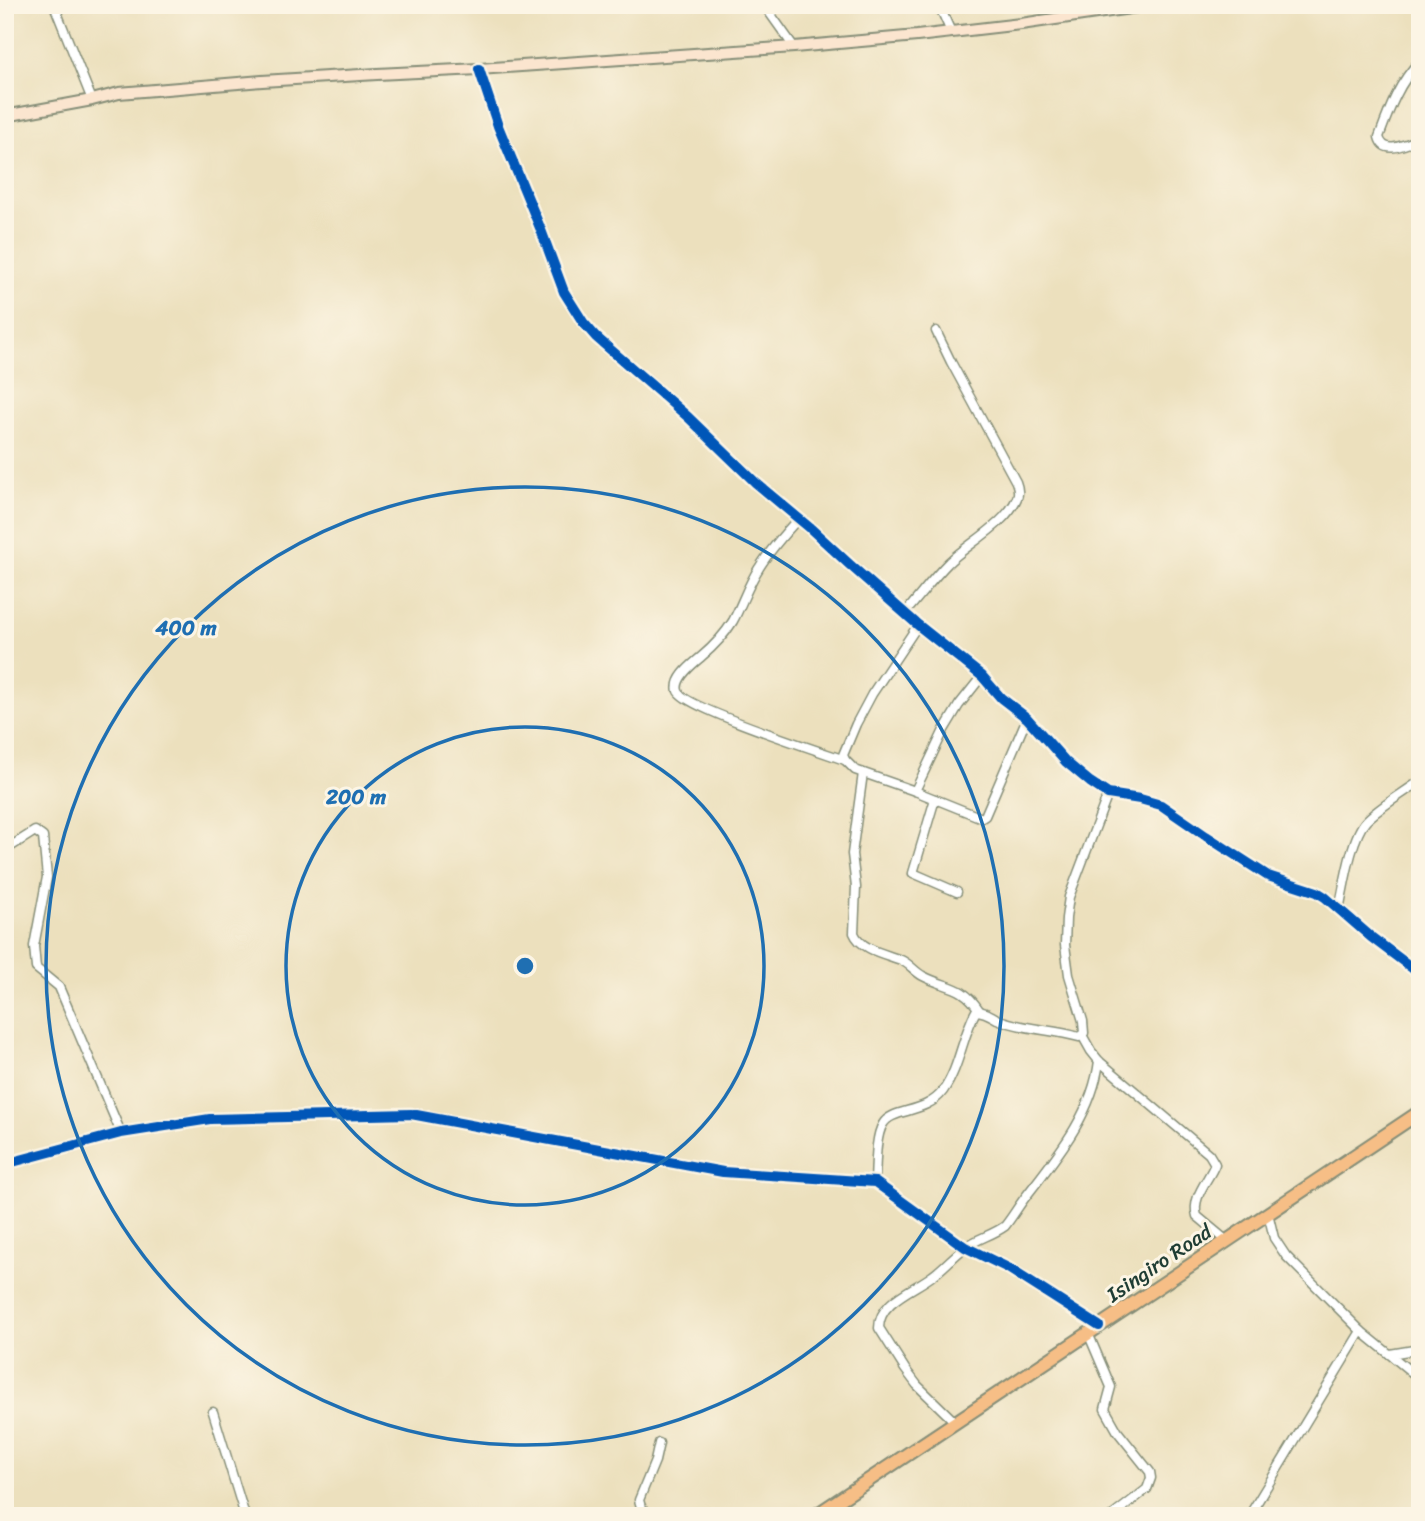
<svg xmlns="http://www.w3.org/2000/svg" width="1425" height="1521" font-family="Sriracha,sans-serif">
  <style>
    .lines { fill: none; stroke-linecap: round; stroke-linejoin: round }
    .minor-casing { stroke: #868e78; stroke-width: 11 }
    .secondary-casing { stroke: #868e78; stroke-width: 14 }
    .primary-casing { stroke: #868e78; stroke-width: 16 }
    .minor { stroke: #fff; stroke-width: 8 }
    .secondary { stroke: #fbe5cf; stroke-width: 10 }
    .primary { stroke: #f6be86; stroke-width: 12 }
    .cycleway-casing { stroke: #fcf5e5; stroke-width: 15 }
    .cycleway { stroke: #0057b8; stroke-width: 10 }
    .ring { fill: none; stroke: #1f6fb2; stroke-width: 3.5 }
    .labels { text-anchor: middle; stroke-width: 6; stroke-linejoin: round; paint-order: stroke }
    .street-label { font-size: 21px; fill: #1f3d34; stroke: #fcf5e5 }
    .centre { fill: #1f6fb2; stroke: #fcf5e5; stroke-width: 3.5 }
    .ring-label { font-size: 21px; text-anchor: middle; font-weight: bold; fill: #1f6fb2; stroke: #fcf5e5; stroke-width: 6; stroke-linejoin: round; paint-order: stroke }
  </style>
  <rect width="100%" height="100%" fill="#fcf5e5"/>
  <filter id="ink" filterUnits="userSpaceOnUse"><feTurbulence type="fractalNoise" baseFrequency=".0143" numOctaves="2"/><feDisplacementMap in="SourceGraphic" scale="14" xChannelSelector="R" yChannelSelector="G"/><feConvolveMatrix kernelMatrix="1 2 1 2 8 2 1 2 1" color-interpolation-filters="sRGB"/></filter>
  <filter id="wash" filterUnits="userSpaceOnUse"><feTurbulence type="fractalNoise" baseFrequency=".00686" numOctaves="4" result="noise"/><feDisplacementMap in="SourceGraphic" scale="28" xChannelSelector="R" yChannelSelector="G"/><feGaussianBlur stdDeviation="1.57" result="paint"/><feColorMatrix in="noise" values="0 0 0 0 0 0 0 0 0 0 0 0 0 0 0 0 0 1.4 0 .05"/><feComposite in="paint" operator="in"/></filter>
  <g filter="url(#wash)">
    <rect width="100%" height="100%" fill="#ece0bd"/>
  </g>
  <g filter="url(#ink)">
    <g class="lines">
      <g class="minor-casing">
        <g id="minor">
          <polyline points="54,5 92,100"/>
          <polyline points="764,5 794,47"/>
          <polyline points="937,5 943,14 951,32"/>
          <path d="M 1420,61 C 1399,82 1389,110 1379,137 C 1384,157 1407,143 1420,139"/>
          <polyline points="479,69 498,126 541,230 564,292 583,322 596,337 688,417 756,483 810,528 849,564 918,625 982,676 1001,698 1027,718 1066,762 1090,782 1108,794 1140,799 1161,805 1206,836 1268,876 1317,892 1325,897 1371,937 1420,974"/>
          <polyline points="1417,318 1420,317"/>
          <path d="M 799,518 C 784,534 770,550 759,568 C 748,585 742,604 733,621 C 725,634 713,647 701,657 C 693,664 674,678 678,691 C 683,707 822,752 845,760 L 855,770 L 915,791 L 982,818 L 985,816 L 1027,718"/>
          <path d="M 905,613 C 920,596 933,578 949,562 C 969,543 1006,524 1017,498 C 1019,493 1018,487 1016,482 L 951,362 L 936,331"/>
          <polyline points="845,760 843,755 856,724 872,694 918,625"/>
          <path d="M 863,773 L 852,854 L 856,887 L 854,933 C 861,950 886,954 901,960 C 910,964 915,972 923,976 C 948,989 962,984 979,1010"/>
          <polyline points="915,791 944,730 959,705 982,676"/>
          <polyline points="935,799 913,873 957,892"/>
          <polyline points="5,850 35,831 43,837 47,877 34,946 36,968 59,987 121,1133"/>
          <path d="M 1339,910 C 1344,887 1351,837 1366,821 C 1379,807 1404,793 1420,781"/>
          <path d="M 1082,1035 L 1091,1051 L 1099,1061 L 1209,1154 L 1215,1164 C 1209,1180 1191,1197 1197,1216 L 1227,1241"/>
          <polyline points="5,1164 121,1133 210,1119 411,1114 723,1172 875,1182 965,1247 1008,1268 1099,1326"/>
          <path d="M 875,1182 C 876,1166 875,1137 883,1124 C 892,1108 926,1114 943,1091 C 960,1067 962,1036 976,1011 C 984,1011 990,1015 997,1019 C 1024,1030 1052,1029 1079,1037 L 1084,1033 L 1083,1021 L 1069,975 L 1065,945 L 1066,918 L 1069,897 L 1108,794"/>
          <polyline points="1268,1213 1274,1238 1286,1256 1361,1331 1420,1379"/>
          <polyline points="1088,1333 1111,1387 1105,1409 1118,1432 1150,1472 1151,1478 1147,1489 1112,1516"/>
          <polyline points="1390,1354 1420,1349"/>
          <polyline points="213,1412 245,1516"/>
          <path d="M 955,1422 L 917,1385 L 905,1369 L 879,1328 C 879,1301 914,1290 932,1276 C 944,1268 954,1255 966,1247 C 978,1238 993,1235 1005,1226 C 1013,1216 1019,1205 1027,1195 C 1058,1155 1093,1113 1099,1061"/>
          <polyline points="651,1516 641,1507 639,1500 655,1461 659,1443"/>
          <polyline points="1251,1516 1252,1511 1361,1331"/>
        </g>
      </g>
      <g class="secondary-casing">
        <polyline id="secondary" points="5,116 92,100 119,93 262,81 377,74 479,69 794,47 917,36 1021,24 1151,5"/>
      </g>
      <g class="primary-casing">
        <polyline id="primary" points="815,1516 1420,1112"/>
      </g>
      <use href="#minor" class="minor"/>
      <use href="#secondary" class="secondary"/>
      <use href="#primary" class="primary"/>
      <g class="cycleway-casing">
        <g id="cycleway">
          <polyline points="479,69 498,126 541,230 564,292 583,322 596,337 688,417 756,483 810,528 849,564 918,625 982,676 1001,698 1027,718 1066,762 1090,782 1108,794 1140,799 1161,805 1206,836 1268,876 1317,892 1325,897 1371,937 1420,974"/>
          <polyline points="5,1164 121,1133 210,1119 411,1114 723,1172 875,1182 965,1247 1008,1268 1099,1326"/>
        </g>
      </g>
      <use href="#cycleway" class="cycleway"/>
    </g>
  </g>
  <g class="ring">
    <circle cx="525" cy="966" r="239"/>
    <circle cx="525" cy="966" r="479"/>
  </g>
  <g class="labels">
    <g class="street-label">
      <text transform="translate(1159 1263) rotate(-34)" y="7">Isingiro Road</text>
    </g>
  </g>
  <circle cx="525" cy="966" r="10" class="centre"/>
  <g class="ring-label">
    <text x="186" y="635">400 m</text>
    <text x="356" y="804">200 m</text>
  </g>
  <rect width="1425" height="1521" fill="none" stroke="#fcf5e5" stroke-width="28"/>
</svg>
